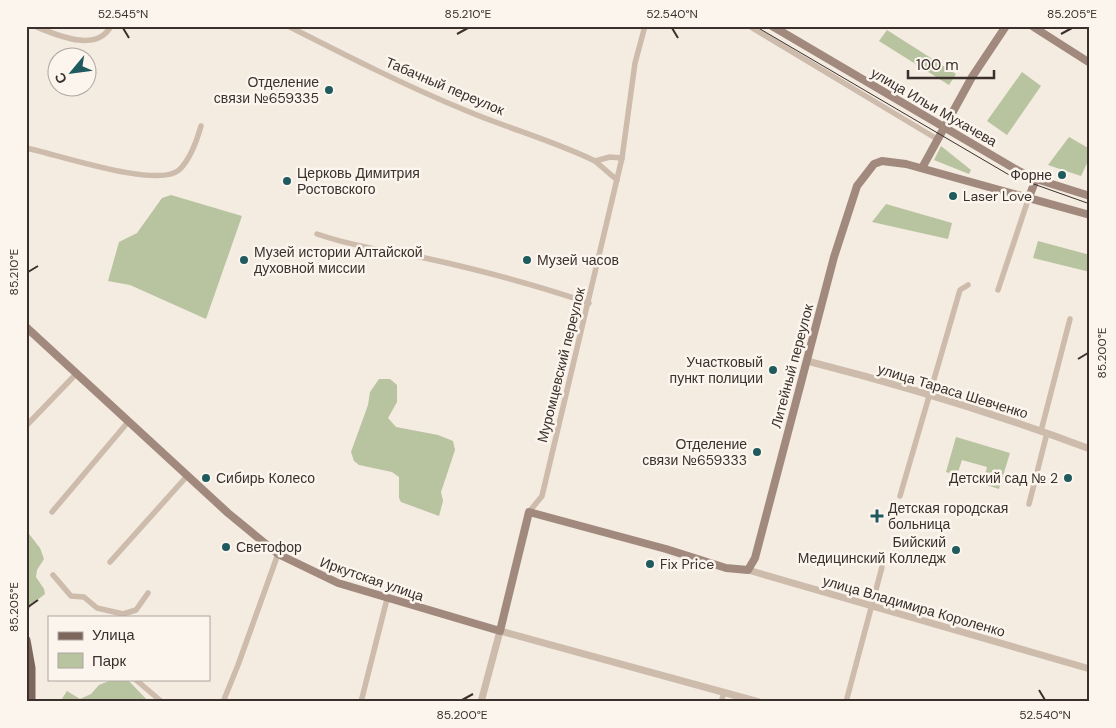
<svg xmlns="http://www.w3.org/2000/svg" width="1116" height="728" font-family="'DM Sans',sans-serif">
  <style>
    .green { fill: #b8c4a0 }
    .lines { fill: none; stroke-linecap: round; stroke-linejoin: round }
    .minor { stroke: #cdbbac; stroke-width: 5.5 }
    .tertiary { stroke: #cdbbac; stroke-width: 7 }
    .secondary { stroke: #a18a7d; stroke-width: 8 }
    .primary { stroke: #7d675c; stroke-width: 9 }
    .tram { stroke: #3b302b; stroke-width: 1 }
    .ticks { fill: none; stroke: #3b302b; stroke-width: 2 }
    .poi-dot { fill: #1f5a5e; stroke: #fbf5ee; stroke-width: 2 }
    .labels { text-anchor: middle; stroke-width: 5; stroke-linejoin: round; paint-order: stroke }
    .poi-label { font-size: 14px; fill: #3b302b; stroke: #fbf5ee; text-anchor: start }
    .street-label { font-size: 14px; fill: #3b302b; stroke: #fbf5ee }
    .neatline { fill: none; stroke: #3b302b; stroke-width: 2 }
    .ticks-label { font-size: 12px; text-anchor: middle; fill: #3b302b }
  </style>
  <rect width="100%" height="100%" fill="#f4ebe1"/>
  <g class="green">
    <polygon points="887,30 956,74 949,85 879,41"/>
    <polygon points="1022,72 1041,86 1007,135 987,121"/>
    <polygon points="1069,137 1090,149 1090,157 1081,176 1048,165"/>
    <polygon points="941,146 971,170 969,174 934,160"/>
    <polygon points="171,195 242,216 206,319 130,285 108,281 119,242 137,233 162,198"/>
    <polygon points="886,204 952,223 948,239 872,222"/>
    <polygon points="1038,241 1090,255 1090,272 1033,258"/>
    <polygon points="379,379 390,379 397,385 397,402 388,418 396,427 438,435 453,441 455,450 441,492 443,501 439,516 401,502 399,498 399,477 392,472 359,465 354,461 351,452 368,405 370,392"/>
    <polygon points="956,437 1010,453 999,489 983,484 987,467 962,460 957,475 946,472"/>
    <polygon points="26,530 40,548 44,559 37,570 36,577 44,589 45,594 31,605 27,614"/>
    <polygon points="114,679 127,679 149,702 60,702 67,691 80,699 91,694 99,685"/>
  </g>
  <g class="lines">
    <g class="minor">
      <path d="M 34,26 C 55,34 96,54 111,26"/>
      <path d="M 288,26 C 347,56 406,86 467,111 C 510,129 554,141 595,161"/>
      <polyline points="749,26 937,139"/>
      <path d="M 26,148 C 56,154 157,189 179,170 C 191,159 197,140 201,126"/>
      <polyline points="617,180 595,161 610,157 622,158"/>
      <path d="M 317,234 C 352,246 388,251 425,258 C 480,270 536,285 589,303"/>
      <polyline points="998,290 1029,197"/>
      <polyline points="26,426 76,374"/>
      <polyline points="1041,431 1070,319"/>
      <polyline points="900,496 960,290 968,285"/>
      <polyline points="1029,504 1047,433"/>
      <polyline points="52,512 128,422"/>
      <polyline points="529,512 542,496 622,158 635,63 645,26"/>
      <polyline points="110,562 188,475"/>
      <polyline points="53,575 71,596 84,597 97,608 123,614 136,610 148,593"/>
      <polyline points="135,679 162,702"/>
      <polyline points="223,702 238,665 278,554"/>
      <polyline points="361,702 387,599"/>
      <polyline points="721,702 724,693"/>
      <polyline points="846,702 882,567"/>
    </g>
    <g class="tertiary">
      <path d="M 807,361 C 902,385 997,414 1090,449"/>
      <polyline points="748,570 1090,669"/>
      <polyline points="481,702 500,631 759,702"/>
    </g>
    <g class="secondary">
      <polyline points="772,26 1017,170 1036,179 1090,196"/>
      <polyline points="1032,26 1090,63"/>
      <polyline points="922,168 972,77 1006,26"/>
      <polyline points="1029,197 1036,179"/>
      <polyline points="26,327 228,513 278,554 338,583 500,631 529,512 666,549 726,568 748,570 755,558 834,257 857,186 874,164 882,161 906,164 1090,215"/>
    </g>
    <polyline class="primary" points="26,640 31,668 31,702"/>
    <polyline class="tram" points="755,26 1011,176 1090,204"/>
  </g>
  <path class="ticks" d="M 123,28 L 129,38M 672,28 L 678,38M 457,34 L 468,28M 1061,34 L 1072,28M 28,272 L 38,266M 1078,359 L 1088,353M 28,607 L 38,600M 1039,690 L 1045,700M 462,700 L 473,694"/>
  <g class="poi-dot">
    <circle cx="329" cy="90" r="5"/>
    <circle cx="1062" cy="175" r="5"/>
    <circle cx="287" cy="181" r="5"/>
    <circle cx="953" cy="196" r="5"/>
    <circle cx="244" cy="260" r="5"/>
    <circle cx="527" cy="260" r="5"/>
    <circle cx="773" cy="370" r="5"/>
    <circle cx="757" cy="452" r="5"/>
    <circle cx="206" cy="478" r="5"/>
    <circle cx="1068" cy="478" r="5"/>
    <path d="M874.5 508.5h5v5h5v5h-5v5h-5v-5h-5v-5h5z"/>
    <circle cx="226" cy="547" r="5"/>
    <circle cx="956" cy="550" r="5"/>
    <circle cx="650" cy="564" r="5"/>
  </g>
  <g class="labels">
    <g class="poi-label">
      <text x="319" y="87" text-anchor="end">Отделение<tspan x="319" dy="16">связи №659335</tspan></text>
      <text x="297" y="178">Церковь Димитрия<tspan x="297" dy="16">Ростовского</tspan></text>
      <text x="1052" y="180" text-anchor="end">Форне</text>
      <text x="963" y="201">Laser Love</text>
      <text x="254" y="257">Музей истории Алтайской<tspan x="254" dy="16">духовной миссии</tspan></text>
      <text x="537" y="265">Музей часов</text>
      <text x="763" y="367" text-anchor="end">Участковый<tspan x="763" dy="16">пункт полиции</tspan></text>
      <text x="747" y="449" text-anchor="end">Отделение<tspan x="747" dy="16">связи №659333</tspan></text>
      <text x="216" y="483">Сибирь Колесо</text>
      <text x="1058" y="483" text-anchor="end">Детский сад № 2</text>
      <text x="888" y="513">Детская городская<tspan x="888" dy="16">больница</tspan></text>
      <text x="946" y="547" text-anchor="end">Бийский<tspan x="946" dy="16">Медицинский Колледж</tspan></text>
      <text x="236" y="552">Светофор</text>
      <text x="660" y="569">Fix Price</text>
    </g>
    <g class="street-label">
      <text transform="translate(445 86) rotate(23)" y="5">Табачный переулок</text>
      <text transform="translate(934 107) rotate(30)" y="5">улица Ильи Мухачева</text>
      <text transform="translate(561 365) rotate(-76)" y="5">Муромцевский переулок</text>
      <text transform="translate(792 366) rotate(-75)" y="5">Литейный переулок</text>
      <text transform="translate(953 391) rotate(17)" y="5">улица Тараса Шевченко</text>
      <text transform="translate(372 579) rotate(19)" y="5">Иркутская улица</text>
      <text transform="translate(914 606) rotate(16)" y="5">улица Владимира Короленко</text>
    </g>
  </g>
  <rect width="1116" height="728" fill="none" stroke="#fbf5ee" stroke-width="55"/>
  <rect x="48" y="616" width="162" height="65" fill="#fbf5ee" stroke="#aea6a0"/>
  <rect x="58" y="632" width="25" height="8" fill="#7d675c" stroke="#aea6a0"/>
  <text x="92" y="640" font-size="15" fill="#3b302b">Улица</text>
  <rect x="58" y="653" width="25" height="15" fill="#b8c4a0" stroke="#aea6a0"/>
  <text x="92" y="666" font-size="15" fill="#3b302b">Парк</text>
  <g transform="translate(72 72) rotate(241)"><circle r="24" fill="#fbf5ee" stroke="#aea6a0"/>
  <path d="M0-4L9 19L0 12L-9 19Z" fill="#1f5a5e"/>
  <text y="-8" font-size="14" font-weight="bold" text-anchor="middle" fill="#3b302b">С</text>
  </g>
  <path d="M908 70v8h86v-8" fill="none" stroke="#3b302b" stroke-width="2.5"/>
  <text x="916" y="70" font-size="15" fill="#3b302b" stroke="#fbf5ee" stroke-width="4" paint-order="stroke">100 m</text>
  <rect x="28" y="28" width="1060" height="672" class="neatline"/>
  <g class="ticks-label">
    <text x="123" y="18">52.545°N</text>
    <text x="468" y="18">85.210°E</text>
    <text x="672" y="18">52.540°N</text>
    <text x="1072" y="18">85.205°E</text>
    <text transform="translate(14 272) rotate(-90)" y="4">85.210°E</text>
    <text transform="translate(1102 353) rotate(-90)" y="4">85.200°E</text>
    <text transform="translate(14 607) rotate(-90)" y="4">85.205°E</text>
    <text x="462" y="719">85.200°E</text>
    <text x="1045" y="719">52.540°N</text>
  </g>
</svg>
